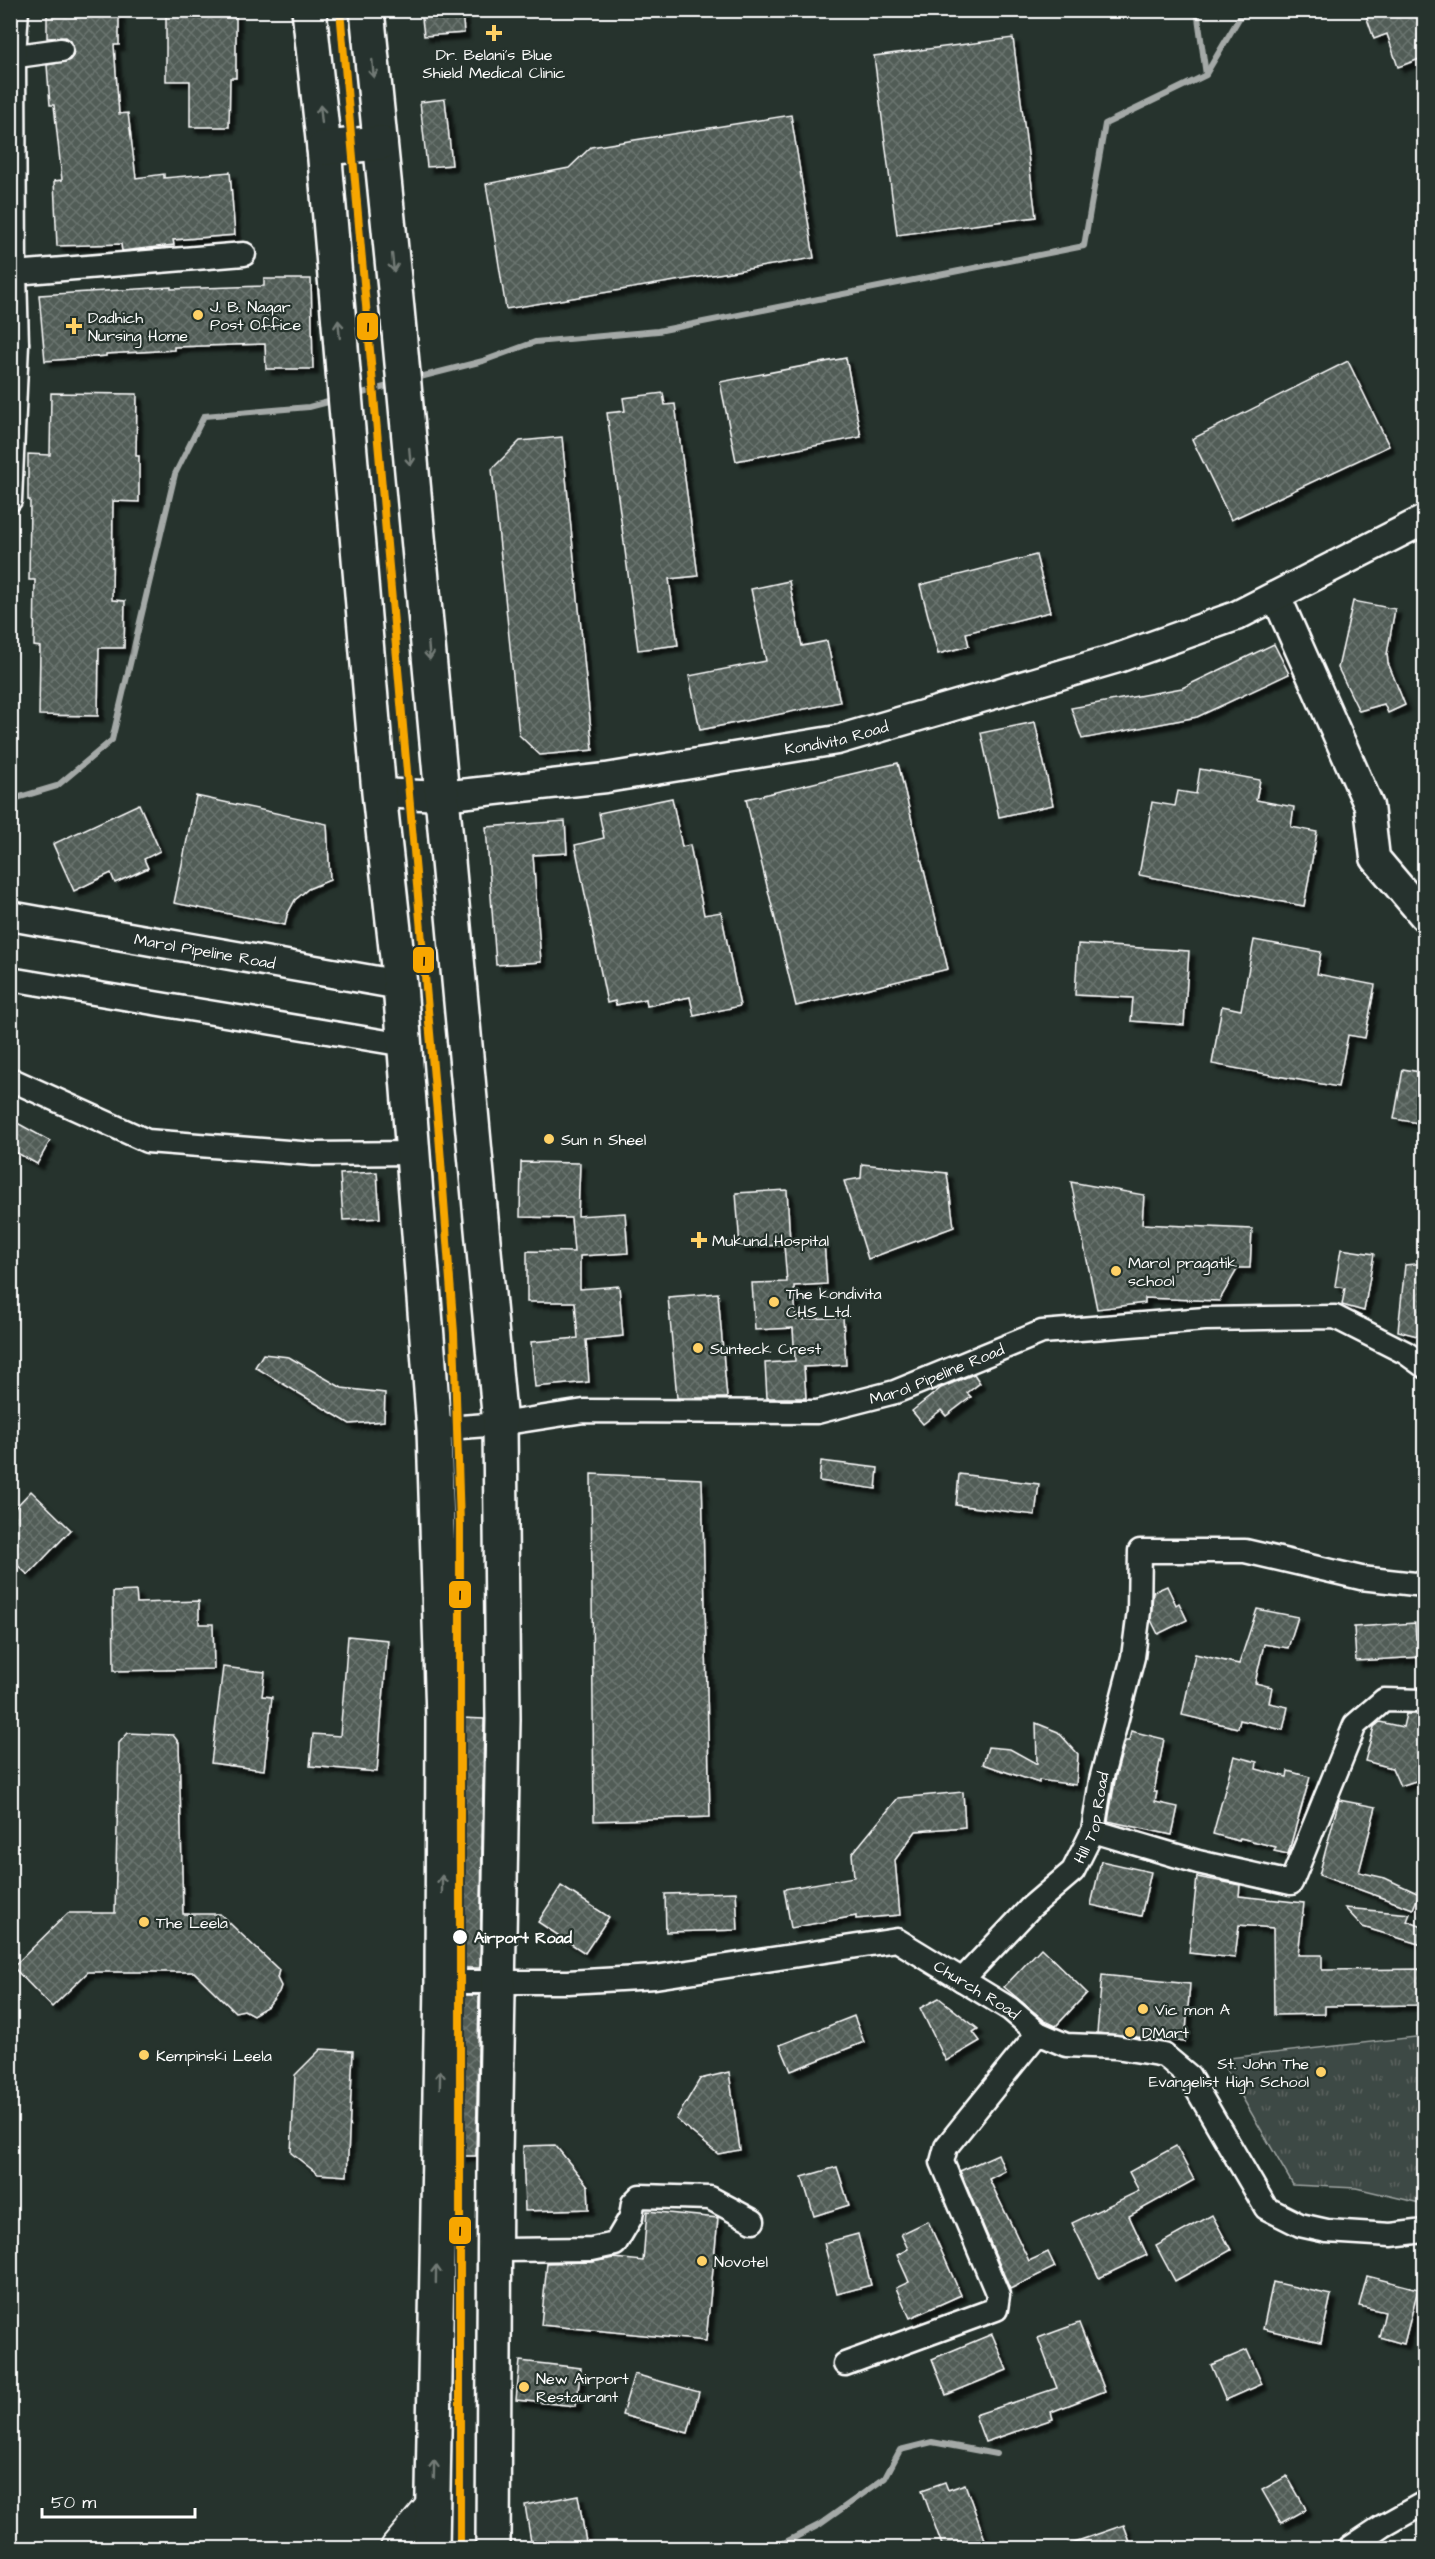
<svg xmlns="http://www.w3.org/2000/svg" width="1435" height="2559" font-family="'Architects Daughter',sans-serif">
  <style>
    .grass { fill: url(#grass-tufts); stroke: #9ea4a2; stroke-width: 1.5 }
    .lines { fill: none; stroke-linecap: round; stroke-linejoin: round }
    .stream { stroke: #a4a9a7; stroke-width: 6 }
    .building { fill: url(#building-cross-hatch); stroke: #fff; stroke-width: 1.5; filter: url(#shadow) }
    .minor-casing { stroke: #fff; stroke-width: 27 }
    .tertiary-casing { stroke: #fff; stroke-width: 33 }
    .secondary-casing { stroke: #fff; stroke-width: 36 }
    .primary-casing { stroke: #fff; stroke-width: 38 }
    .minor { stroke: #26332d; stroke-width: 22 }
    .tertiary { stroke: #26332d; stroke-width: 28 }
    .secondary { stroke: #26332d; stroke-width: 32 }
    .primary { stroke: #26332d; stroke-width: 33 }
    .metro-1-casing { stroke: #26332d; stroke-width: 12 }
    .metro-1 { stroke: #f7a600; stroke-width: 8 }
    .oneway { stroke: #727a76 }
    .poi-dot { fill: #ffd166; stroke: #26332d; stroke-width: 2 }
    .stop-dot { fill: #fff; stroke: #26332d; stroke-width: 2 }
    .labels { text-anchor: middle; stroke-width: 4.5; stroke-linejoin: round; paint-order: stroke }
    .poi-label { font-size: 16px; fill: #fff; stroke: #26332d; text-anchor: start }
    .street-label { font-size: 16px; fill: #fff; stroke: #26332d }
    .stop-label { font-size: 16px; font-weight: bold; fill: #fff; stroke: #26332d; text-anchor: start }
    .line-badge { stroke: #26332d; stroke-width: 2 }
    .pale-badge-label { font-size: 16px; text-anchor: middle; font-weight: bold; fill: #111 }
  </style>
  <defs>
    <pattern id="grass-tufts" width="24" height="20" patternUnits="userSpaceOnUse" patternTransform="scale(1.5)"><rect width="24" height="20" fill="#3e4944"/><path d="M3 7l-1-3M5 7V3M7 7l1-3M15 17l-1-3M17 17v-4M19 17l1-3" fill="none" stroke="#5b6460"/></pattern>
    <pattern id="building-cross-hatch" width="8" height="8" patternUnits="userSpaceOnUse" patternTransform="scale(1.5)"><rect width="8" height="8" fill="#515c57"/><path d="M0 0l8 8M0 8l8-8" fill="none" stroke="#6b7470"/></pattern>
    <filter id="shadow"><feDropShadow dx="5.5" dy="5.5" stdDeviation="1.5" flood-color="#0009"/></filter>
  </defs>
  <rect width="100%" height="100%" fill="#26332d"/>
  <filter id="ink" filterUnits="userSpaceOnUse"><feTurbulence type="fractalNoise" baseFrequency=".0167" numOctaves="2"/><feDisplacementMap in="SourceGraphic" scale="12" xChannelSelector="R" yChannelSelector="G"/><feConvolveMatrix kernelMatrix="1 2 1 2 8 2 1 2 1" color-interpolation-filters="sRGB"/></filter>
  <g filter="url(#ink)">
    <polygon class="grass" points="1424,2036 1424,2204 1356,2188 1293,2185 1220,2059"/>
    <g class="lines">
      <g class="stream">
        <polyline points="1206,74 1244,10"/>
        <polyline points="416,378 483,361 535,342 658,331 1084,246 1105,124 1206,75 1197,10"/>
        <polyline points="355,395 392,385"/>
        <polyline points="10,800 57,786 112,740 175,474 204,416 309,407 336,400"/>
        <polyline points="774,2548 819,2525 885,2478 900,2450 932,2442 996,2454"/>
      </g>
    </g>
    <g class="building">
      <polygon points="47,10 119,10 119,45 114,45 119,114 128,113 136,178 164,174 164,178 230,172 235,235 173,240 174,245 122,251 121,244 57,246 54,181 62,180 54,105 50,105 47,65 69,61 73,56 74,49 71,41 66,37 47,38"/>
      <polygon points="166,10 236,10 236,78 230,78 229,127 190,127 190,81 166,81"/>
      <polygon points="421,10 462,10 464,33 424,36"/>
      <polygon points="1364,10 1425,10 1425,57 1398,67 1387,34 1374,39"/>
      <polygon points="1013,38 1036,217 897,235 874,56"/>
      <polygon points="445,99 452,165 427,167 420,102"/>
      <polygon points="791,115 814,258 506,309 486,184 569,168 591,147"/>
      <polygon points="264,279 311,279 313,369 266,369 265,344 174,347 174,350 106,354 106,356 45,361 39,295 171,287 171,289 264,286"/>
      <polygon points="846,358 861,437 736,461 720,382"/>
      <polygon points="1348,361 1389,446 1231,520 1192,439"/>
      <polygon points="51,393 137,394 136,456 139,456 139,502 113,501 112,600 125,601 124,648 99,648 98,716 39,715 40,647 34,646 35,580 29,580 30,500 28,500 28,454 50,455"/>
      <polygon points="663,393 665,405 675,404 698,576 669,579 678,645 638,650 607,413 625,411 623,398"/>
      <polygon points="562,437 593,750 540,755 519,735 492,469 520,441"/>
      <polygon points="1036,555 1050,612 966,633 969,646 938,654 920,585"/>
      <polygon points="789,581 802,646 827,641 840,702 700,730 689,676 766,661 751,589"/>
      <polygon points="1353,601 1395,609 1387,654 1388,663 1405,705 1388,713 1384,704 1359,711 1338,668"/>
      <polygon points="1274,644 1289,674 1197,717 1082,739 1071,708 1182,688"/>
      <polygon points="1035,722 1053,805 999,817 981,733"/>
      <polygon points="898,763 948,969 796,1006 746,799"/>
      <polygon points="1200,769 1260,780 1256,800 1294,807 1291,827 1317,832 1304,906 1139,875 1152,802 1175,806 1178,791 1196,794"/>
      <polygon points="196,796 327,824 330,880 308,889 295,900 287,915 285,925 174,903"/>
      <polygon points="672,798 682,847 690,845 704,915 721,912 740,1006 694,1016 690,997 647,1006 646,999 616,1005 615,1001 607,1003 575,845 604,838 599,813"/>
      <polygon points="139,804 160,851 144,859 148,868 115,883 111,873 74,891 53,844"/>
      <polygon points="565,821 567,853 533,855 541,962 496,965 486,827"/>
      <polygon points="1254,940 1321,952 1317,974 1375,985 1365,1038 1348,1035 1338,1087 1212,1064 1222,1006 1241,1010"/>
      <polygon points="1078,944 1189,951 1184,1025 1131,1021 1133,998 1075,995"/>
      <polygon points="1403,1069 1425,1073 1425,1124 1394,1119"/>
      <polygon points="10,1119 50,1141 37,1164 10,1149"/>
      <polygon points="521,1162 580,1163 578,1216 625,1213 628,1253 580,1256 580,1289 619,1286 623,1336 586,1340 589,1382 535,1387 531,1342 578,1338 575,1302 527,1302 527,1251 574,1252 571,1218 520,1217"/>
      <polygon points="862,1164 947,1173 954,1227 868,1259 844,1181 861,1178"/>
      <polygon points="377,1172 380,1218 343,1220 340,1174"/>
      <polygon points="1071,1182 1144,1195 1142,1224 1252,1229 1250,1268 1238,1268 1219,1301 1145,1298 1145,1303 1097,1309"/>
      <polygon points="787,1190 790,1242 824,1240 827,1284 794,1286 796,1320 843,1317 846,1365 804,1367 806,1398 767,1398 765,1363 795,1361 793,1328 755,1330 752,1283 787,1282 784,1245 740,1247 736,1193"/>
      <polygon points="1341,1249 1374,1254 1364,1311 1342,1305 1345,1288 1335,1286"/>
      <polygon points="1425,1263 1425,1338 1398,1331 1405,1265"/>
      <polygon points="718,1293 727,1398 677,1398 668,1297"/>
      <polygon points="263,1354 289,1357 342,1388 385,1393 384,1421 350,1424 255,1367"/>
      <polygon points="974,1374 980,1383 967,1393 971,1397 946,1416 941,1410 923,1424 912,1411 941,1388"/>
      <polygon points="821,1461 878,1468 876,1489 819,1481"/>
      <polygon points="591,1474 702,1479 710,1817 594,1821"/>
      <polygon points="959,1474 1039,1484 1035,1515 956,1505"/>
      <polygon points="31,1491 71,1530 28,1575 10,1558 10,1513"/>
      <polygon points="1167,1586 1176,1605 1179,1603 1187,1620 1158,1634 1151,1620 1153,1592"/>
      <polygon points="136,1591 137,1603 199,1601 199,1624 213,1624 214,1669 114,1671 113,1592"/>
      <polygon points="1257,1609 1298,1617 1288,1648 1264,1644 1255,1683 1272,1687 1269,1703 1288,1707 1283,1730 1240,1720 1238,1728 1182,1715 1195,1654 1239,1664"/>
      <polygon points="1415,1623 1416,1639 1419,1638 1420,1657 1356,1661 1354,1627"/>
      <polygon points="348,1636 388,1640 377,1772 310,1766 313,1734 340,1736"/>
      <polygon points="223,1667 265,1672 262,1696 272,1697 264,1770 211,1763"/>
      <polygon points="1406,1714 1425,1714 1425,1778 1400,1786 1392,1768 1365,1761 1374,1727 1380,1722 1403,1727"/>
      <polygon points="462,1718 484,1719 480,1968 461,1968"/>
      <polygon points="1036,1723 1058,1732 1078,1754 1076,1785 1039,1780 1039,1783 983,1764 988,1747 1010,1749 1037,1764"/>
      <polygon points="1131,1731 1164,1739 1154,1792 1157,1792 1155,1802 1178,1807 1172,1835 1108,1821 1116,1775 1125,1741 1129,1741"/>
      <polygon points="128,1733 173,1735 179,1743 183,1914 220,1914 279,1970 277,1978 281,1986 279,1992 268,2006 253,2015 244,2010 235,2012 194,1972 88,1972 52,2007 13,1967 68,1913 115,1913 119,1743"/>
      <polygon points="1234,1756 1257,1762 1256,1769 1287,1777 1288,1771 1310,1777 1288,1854 1274,1851 1276,1847 1240,1838 1239,1841 1213,1834"/>
      <polygon points="963,1792 965,1827 916,1831 895,1860 900,1915 856,1919 856,1916 791,1928 784,1889 854,1877 852,1854 898,1798"/>
      <polygon points="1339,1800 1376,1807 1359,1872 1385,1878 1419,1894 1413,1909 1319,1875"/>
      <polygon points="1101,1861 1151,1872 1141,1916 1091,1905"/>
      <polygon points="1197,1877 1240,1885 1239,1896 1304,1903 1298,1955 1322,1955 1322,1970 1425,1969 1425,2005 1325,2006 1325,2014 1274,2015 1273,1928 1239,1925 1235,1958 1189,1953"/>
      <polygon points="561,1886 609,1917 585,1953 538,1922"/>
      <polygon points="736,1892 738,1930 666,1932 665,1894"/>
      <polygon points="1345,1908 1410,1914 1407,1921 1425,1928 1425,1946 1363,1927"/>
      <polygon points="1041,1948 1087,1993 1056,2026 1045,2021 1004,1987"/>
      <polygon points="1102,1975 1190,1984 1185,2042 1097,2033"/>
      <polygon points="461,1995 479,1995 476,2156 458,2156"/>
      <polygon points="939,1998 978,2029 973,2032 980,2041 946,2061 920,2008"/>
      <polygon points="854,2016 864,2042 791,2071 780,2045"/>
      <polygon points="321,2049 353,2051 347,2176 318,2174 291,2153 295,2075"/>
      <polygon points="729,2072 740,2150 718,2154 676,2119 700,2079"/>
      <polygon points="555,2145 588,2186 589,2209 525,2211 523,2146"/>
      <polygon points="1176,2146 1194,2180 1129,2216 1147,2255 1099,2278 1072,2223 1139,2191 1129,2172"/>
      <polygon points="998,2154 1005,2171 989,2179 1029,2261 1048,2252 1055,2267 1010,2289 960,2171"/>
      <polygon points="837,2167 849,2205 814,2216 802,2177"/>
      <polygon points="647,2211 718,2218 706,2341 541,2325 547,2263 592,2262 614,2258 643,2261"/>
      <polygon points="1212,2215 1231,2250 1175,2281 1156,2246"/>
      <polygon points="928,2221 961,2295 910,2318 896,2288 909,2282 897,2255 908,2249 901,2234"/>
      <polygon points="858,2234 871,2285 837,2294 824,2243"/>
      <polygon points="1367,2276 1418,2289 1404,2344 1379,2337 1385,2312 1359,2306"/>
      <polygon points="1273,2282 1331,2295 1321,2342 1263,2329"/>
      <polygon points="1079,2323 1105,2391 1051,2412 1053,2419 985,2442 975,2415 1057,2388 1038,2338"/>
      <polygon points="992,2334 1007,2370 946,2395 932,2359"/>
      <polygon points="1247,2350 1262,2384 1226,2400 1211,2365"/>
      <polygon points="520,2361 581,2368 576,2406 516,2400"/>
      <polygon points="634,2374 699,2392 688,2433 622,2415"/>
      <polygon points="1287,2476 1306,2509 1281,2523 1262,2490"/>
      <polygon points="945,2482 948,2490 965,2484 988,2548 943,2548 922,2490"/>
      <polygon points="578,2495 587,2548 532,2548 525,2505"/>
      <polygon points="1124,2525 1132,2548 1064,2548 1063,2546"/>
    </g>
    <g class="lines">
      <g class="minor-casing">
        <g id="minor">
          <polyline points="10,57 61,50"/>
          <polyline points="15,273 14,56 17,10"/>
          <polyline points="10,345 17,344 15,273 244,254"/>
          <polyline points="10,500 17,344"/>
          <polyline points="10,979 405,1045"/>
          <polyline points="10,1079 147,1141 314,1154 414,1153"/>
          <path id="s1" d="M 434,1429 L 500,1424 L 584,1411 L 817,1412 L 895,1392 L 1042,1332 L 1205,1319 L 1335,1317 L 1406,1353 L 1424,1366"/>
          <polyline points="1093,1831 1198,1862 1291,1883 1355,1725 1384,1700 1424,1701"/>
          <path id="s2" d="M 962,1980 L 1031,1907 L 1073,1871 L 1093,1831 L 1101,1780 L 1133,1657 L 1139,1611 L 1140,1551 L 1245,1551 L 1361,1578 L 1424,1585"/>
          <path id="s3" d="M 442,1982 L 568,1982 L 655,1977 L 897,1940 L 1010,2009 L 1038,2033 L 1066,2045 L 1116,2047 L 1164,2055 L 1189,2076 L 1266,2208 L 1300,2225 L 1327,2231 L 1391,2235 L 1424,2231"/>
          <polyline points="495,2250 592,2249 615,2244 631,2217 633,2203 640,2196 710,2198 753,2221"/>
          <polyline points="845,2364 996,2309 998,2295 942,2162 946,2147 1038,2033"/>
          <polyline points="1350,2548 1383,2526 1424,2503"/>
        </g>
      </g>
      <g class="tertiary-casing">
        <g id="tertiary">
          <polyline points="1276,596 1369,806 1375,858 1424,916"/>
          <path id="s4" d="M 379,793 L 442,796 L 606,778 L 837,740 L 1118,658 L 1236,616 L 1424,520"/>
          <path id="s5" d="M 10,916 L 400,985"/>
        </g>
      </g>
      <g class="secondary-casing">
        <polyline id="secondary" points="397,2548 433,2505"/>
      </g>
      <g class="primary-casing">
        <g id="primary">
          <polyline points="309,10 324,148 379,793 400,985 434,1429 443,1718 442,1982 432,2548"/>
          <polyline points="367,10 397,309 500,1424 503,1719 495,2156 493,2548"/>
          <polyline points="324,148 380,143"/>
        </g>
      </g>
      <use href="#minor" class="minor"/>
      <use href="#tertiary" class="tertiary"/>
      <use href="#secondary" class="secondary"/>
      <use href="#primary" class="primary"/>
      <g class="metro-1-casing">
        <polyline id="metro-1" points="340,10 439,1135 454,1333 460,1525 460,2548"/>
      </g>
      <use href="#metro-1" class="metro-1"/>
    </g>
    <defs><path id="oneway-shaft" d="M-6 0H5M1.5-3L5.5 0L1.5 3" fill="none" stroke-width="1.6" stroke-linecap="round" stroke-linejoin="round" transform="scale(1.5)"/></defs>
    <g class="oneway">
      <use href="#oneway-shaft" transform="translate(373 69) rotate(85)"/>
      <use href="#oneway-shaft" transform="translate(321 114) rotate(-96)"/>
      <use href="#oneway-shaft" transform="translate(393 263) rotate(84)"/>
      <use href="#oneway-shaft" transform="translate(339 329) rotate(-95)"/>
      <use href="#oneway-shaft" transform="translate(410 457) rotate(85)"/>
      <use href="#oneway-shaft" transform="translate(429 651) rotate(85)"/>
      <use href="#oneway-shaft" transform="translate(442 1884) rotate(-90)"/>
      <use href="#oneway-shaft" transform="translate(440 2079) rotate(-89)"/>
      <use href="#oneway-shaft" transform="translate(436 2274) rotate(-89)"/>
      <use href="#oneway-shaft" transform="translate(434 2469) rotate(-89)"/>
    </g>
  </g>
  <g class="poi-dot">
    <path d="M491 24h6v6h6v6h-6v6h-6v-6h-6v-6h6z"/>
    <circle cx="198" cy="315" r="6"/>
    <path d="M71 317h6v6h6v6h-6v6h-6v-6h-6v-6h6z"/>
    <circle cx="549" cy="1139" r="6"/>
    <path d="M696 1231h6v6h6v6h-6v6h-6v-6h-6v-6h6z"/>
    <circle cx="1116" cy="1271" r="6"/>
    <circle cx="774" cy="1302" r="6"/>
    <circle cx="698" cy="1348" r="6"/>
    <circle cx="144" cy="1922" r="6"/>
    <circle cx="1143" cy="2009" r="6"/>
    <circle cx="1130" cy="2032" r="6"/>
    <circle cx="144" cy="2055" r="6"/>
    <circle cx="1321" cy="2072" r="6"/>
    <circle cx="702" cy="2261" r="6"/>
    <circle cx="524" cy="2387" r="6"/>
  </g>
  <circle class="stop-dot" cx="460" cy="1937" r="8"/>
  <g class="labels">
    <g class="poi-label">
      <text x="494" y="60" text-anchor="middle">Dr. Belani’s Blue<tspan x="494" dy="18">Shield Medical Clinic</tspan></text>
      <text x="210" y="312">J. B. Nagar<tspan x="210" dy="18">Post Office</tspan></text>
      <text x="88" y="323">Dadhich<tspan x="88" dy="18">Nursing Home</tspan></text>
      <text x="561" y="1145">Sun n Sheel</text>
      <text x="712" y="1246">Mukund Hospital</text>
      <text x="1128" y="1268">Marol pragatik<tspan x="1128" dy="18">school</tspan></text>
      <text x="786" y="1299">The kondivita<tspan x="786" dy="18">CHS Ltd.</tspan></text>
      <text x="710" y="1354">Sunteck Crest</text>
      <text x="156" y="1928">The Leela</text>
      <text x="1155" y="2015">Vic mon A</text>
      <text x="1142" y="2038">DMart</text>
      <text x="156" y="2061">Kempinski Leela</text>
      <text x="1309" y="2069" text-anchor="end">St. John The<tspan x="1309" dy="18">Evangelist High School</tspan></text>
      <text x="714" y="2267">Novotel</text>
      <text x="536" y="2384">New Airport<tspan x="536" dy="18">Restaurant</tspan></text>
    </g>
    <g class="street-label">
      <text dy="6" stroke="none"><textPath href="#s4" startOffset="462">Kondivita Road</textPath></text>
      <text dy="6" stroke="none"><textPath href="#s5" startOffset="198">Marol Pipeline Road</textPath></text>
      <text dy="6" stroke="none"><textPath href="#s1" startOffset="510">Marol Pipeline Road</textPath></text>
      <text dy="6" stroke="none"><textPath href="#s2" startOffset="213">Hill Top Road</textPath></text>
      <text dy="6" stroke="none"><textPath href="#s3" startOffset="552">Church Road</textPath></text>
    </g>
    <g class="stop-label">
      <text x="474" y="1943">Airport Road</text>
    </g>
  </g>
  <g class="line-badge">
    <rect x="356" y="312" width="23" height="29" rx="6" fill="#f7a600"/>
    <rect x="412" y="946" width="23" height="28" rx="6" fill="#f7a600"/>
    <rect x="448" y="1580" width="24" height="29" rx="6" fill="#f7a600"/>
    <rect x="448" y="2216" width="24" height="29" rx="6" fill="#f7a600"/>
  </g>
  <g class="pale-badge-label">
    <text x="368" y="332">1</text>
    <text x="424" y="966">1</text>
    <text x="460" y="1600">1</text>
    <text x="460" y="2236">1</text>
  </g>
  <rect width="1435" height="2559" fill="none" stroke="#26332d" stroke-width="36"/>
  <rect x="18" y="18" width="1399" height="2523" fill="none" stroke="#fff" stroke-width="2" filter="url(#ink)"/>
  <path d="M42 2508v9h153v-9" fill="none" stroke="#ffffff" stroke-width="3"/>
  <text x="51" y="2508" font-size="18" fill="#ffffff" stroke="#26332d" stroke-width="4.5" paint-order="stroke">50 m</text>
</svg>
